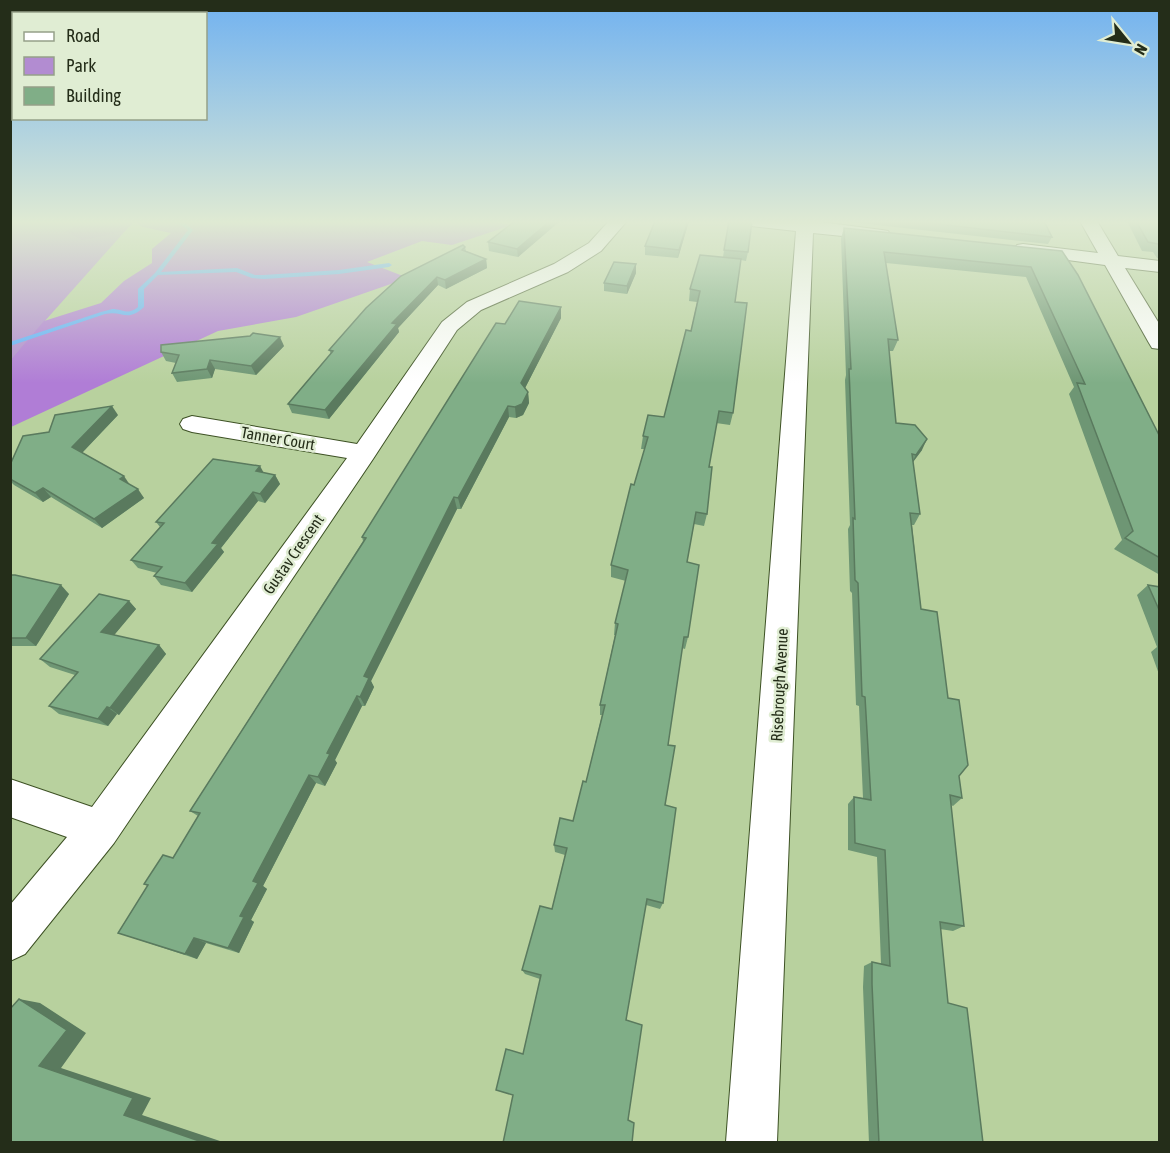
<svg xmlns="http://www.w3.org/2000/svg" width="1170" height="1153" font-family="'Asap Condensed',sans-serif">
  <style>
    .green { fill: #b28cd1 }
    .forest { fill: #b07dd6 }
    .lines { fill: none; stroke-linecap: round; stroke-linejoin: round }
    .stream { fill: #5fb0fd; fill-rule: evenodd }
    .minor-casing { stroke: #3d5124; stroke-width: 2 }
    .minor { fill: #fff; fill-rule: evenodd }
    .wall { fill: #6e9674 }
    .shaded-wall { fill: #5a7a5e }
    .building { fill: #80ae87; stroke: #5a7a5e; stroke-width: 1.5 }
    .labels { text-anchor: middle; stroke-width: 5; stroke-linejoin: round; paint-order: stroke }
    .street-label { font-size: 16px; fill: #242d19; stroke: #e0edd3 }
  </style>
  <rect width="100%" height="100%" fill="#b8d19e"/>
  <polygon class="green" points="11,221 134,221 11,359"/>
  <polygon class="forest" points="80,221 487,221 512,225 452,245 422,241 367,262 408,278 296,317 218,331 11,427 11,359 44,321 101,303 124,281 152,263 152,249 171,233 143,227 134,222 124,232 82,240 66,232"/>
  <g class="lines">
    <path class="stream" d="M 167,221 L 185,223 L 193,230 L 161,272 L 237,268 L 255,275 L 264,275 L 339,270 L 389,263 L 392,265 L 389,267 L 339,274 L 264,279 L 252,278 L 236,272 L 158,275 L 144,289 L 144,307 C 127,323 123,310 105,314 L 10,346 L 10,342 L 101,312 C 102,312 112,309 112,309 C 124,309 127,316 138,307 L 138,289 L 155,273 L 188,230 L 181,225 Z"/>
    <g class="minor-casing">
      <g id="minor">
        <polygon points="609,221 627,221 601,251 568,272 481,310 457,330 373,459 114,843 25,954 10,961 10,905 67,837 10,817 10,779 92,807 347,458 192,432 183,429 180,424 183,419 192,416 357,444 442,322 467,302 554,264 589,243"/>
        <polygon points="743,221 813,221 882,230 888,231 891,235 888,239 882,240 813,233 777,1142 726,1142 796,231 751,226"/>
        <polygon points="1080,221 1097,221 1118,256 1160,261 1160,272 1125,268 1160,325 1160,349 1152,348 1149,343 1105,265 1023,254 1017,253 1014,249 1017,245 1023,244 1098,253"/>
      </g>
    </g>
    <use href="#minor" class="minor"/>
  </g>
  <g class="wall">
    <polygon points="560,221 518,257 489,251 488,242"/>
    <polygon points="689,221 678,258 645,255 645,246"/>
    <polygon points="729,221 748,252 746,261 741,260 735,302 733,413 730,425 716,423 709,467 707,514 704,526 694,524 687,562 688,637 685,649 682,648 668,745 665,805 663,903 660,909 646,905 626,1020 628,1120 632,1143 523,1054 540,979 525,974 522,970 552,909 565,855 555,852 554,845 573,821 586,782 602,715 600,715 600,705 615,635 614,635 615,623 626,581 611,577 611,565 645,449 641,449 643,436 664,417 691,331 697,302 689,301 690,289 723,257"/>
    <polygon points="841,221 1044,221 1052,237 1048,244"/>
    <polygon points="1127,221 1160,221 1160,259 1157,258 1153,252 1142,251"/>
    <polygon points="844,228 1062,251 1160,437 1160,575 1114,549 1122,540 1069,394 1074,387 1026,277 886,263 898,340 893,351 889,351 896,423 922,450 913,462 920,514 914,525 912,525 921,609 948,698 962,798 953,806 951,805 964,926 953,931 940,929 948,1003 983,1143 869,1143 863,987 864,966 872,962 881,964 877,857 848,850 848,804 854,797 863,798 859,706 856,705 852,593 850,591 848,529 850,525 845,380 846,375 841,238"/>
    <polygon points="465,247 466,251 486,259 487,268 446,289 438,285 398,328 399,332 329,419 292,413 288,404 331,354 329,350"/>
    <polygon points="636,264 636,273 627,294 604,291 604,283"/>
    <polygon points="561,318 525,388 528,392 529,403 523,415 516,418 509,417 461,509 457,509 371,681 374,687 365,706 362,706 335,760 337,763 325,786 316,783 263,886 267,889 251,920 254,922 239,953 206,943 197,959 118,933 148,886 144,884 173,858 198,816 190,811 363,541 362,537 505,324"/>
    <polygon points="284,346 256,375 215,369 212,378 177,382 172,373 176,363 166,361 161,352"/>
    <polygon points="118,415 82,453 130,485 144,498 102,528 51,497 43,502 14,485 10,481 10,465 49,432"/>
    <polygon points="264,473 275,475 280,484 265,503 258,501 221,548 224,552 192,592 161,585 154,576 157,573 138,568 131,560 160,527 156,522"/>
    <polygon points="10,575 69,594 36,646 10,646"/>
    <polygon points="1148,585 1160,587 1160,677 1151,652 1157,647 1137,595"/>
    <polygon points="129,601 136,609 114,635 159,645 166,654 119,715 117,714 108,726 59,714 49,706 75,675 50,667 40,659"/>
  </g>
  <g class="shaded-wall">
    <polygon points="550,221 560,221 518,257 517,249"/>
    <polygon points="688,221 689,221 678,258 679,250"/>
    <polygon points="486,259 487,268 446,289 445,280"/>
    <polygon points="636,264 636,273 627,294 627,286"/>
    <polygon points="437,277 438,285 398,328 399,332 329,419 325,410 392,323"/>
    <polygon points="561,307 561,318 522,394 521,383"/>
    <polygon points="280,337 284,346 256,375 251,366"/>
    <polygon points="210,360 215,369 212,378 207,369"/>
    <polygon points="528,392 529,403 523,415 516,418 515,407"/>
    <polygon points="112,406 118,415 79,456 72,447"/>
    <polygon points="508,406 509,417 461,509 458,498"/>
    <polygon points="927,439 922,450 910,466 916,455"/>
    <polygon points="260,466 265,475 256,471"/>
    <polygon points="275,475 280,484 265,503 260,494"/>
    <polygon points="124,476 130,485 120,479"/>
    <polygon points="43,488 51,497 43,502 35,493"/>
    <polygon points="138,489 144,498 102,528 94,519"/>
    <polygon points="253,492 258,501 221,548 224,552 192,592 185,583 212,543"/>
    <polygon points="454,497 457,509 371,681 374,687 365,706 360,697 364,676"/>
    <polygon points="61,585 69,594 36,646 26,638"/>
    <polygon points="129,601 136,609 110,640 101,632"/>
    <polygon points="159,645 166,654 119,715 110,708"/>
    <polygon points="357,696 362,706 335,760 337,763 325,786 318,777 327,753"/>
    <polygon points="107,707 117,714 108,726 98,719"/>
    <polygon points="309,775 316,783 263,886 267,889 251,920 254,922 239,953 228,948 253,881"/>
    <polygon points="194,938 206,943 197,959 185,954"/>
    <polygon points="19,999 40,1003 86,1033 61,1068 151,1098 142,1115 226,1143 205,1143 124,1115 39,1066"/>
  </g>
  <g class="building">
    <polygon points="515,221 550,221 517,249 488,242"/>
    <polygon points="655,221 688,221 679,250 645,246"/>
    <polygon points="729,221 752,221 748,252 724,250"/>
    <polygon points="911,221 1044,221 1052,237"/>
    <polygon points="1136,221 1160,221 1160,246 1158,244 1148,242"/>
    <polygon points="844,228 1062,251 1078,275 1160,437 1160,558 1125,538 1133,531 1077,383 1085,384 1031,267 884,252 898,340 888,339 896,423 915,425 927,439 916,455 912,454 920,514 910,513 921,609 937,612 948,698 959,700 968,765 959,776 962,798 950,795 964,926 940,922 948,1003 967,1008 983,1143 879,1143 872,984 872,962 890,966 885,850 855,843 854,797 871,800 865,697 862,696 858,583 855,580 853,518 855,519 849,369 851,369"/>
    <polygon points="463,245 465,247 462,250 486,259 445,280 437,277 392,323 397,324 325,410 288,404 333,351 329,350 366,308 401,276"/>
    <polygon points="700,255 741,259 735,302 747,303 733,413 719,411 709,467 712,467 707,514 696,512 687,562 699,565 688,637 684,637 668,745 675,746 665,805 676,808 668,867 663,903 647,899 626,1020 642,1025 628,1120 634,1123 632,1143 503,1143 513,1095 496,1090 506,1049 523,1054 541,975 522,970 540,906 552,909 567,848 554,845 560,818 573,821 583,781 586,782 605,705 600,705 618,624 615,623 628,570 611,565 631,484 634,485 648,437 643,436 648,415 664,417 686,330 691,331 700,291 690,289"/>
    <polygon points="614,262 636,264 627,286 604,283"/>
    <polygon points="519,301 561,307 521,383 528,392 522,404 515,407 508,406 458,498 454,497 364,676 369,678 360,697 357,696 327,753 330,754 318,777 309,775 253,881 258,883 240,916 244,917 228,948 194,938 185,954 118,933 148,885 144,884 163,855 173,858 200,813 190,811 366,538 362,537 496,323 505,324"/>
    <polygon points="253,333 280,337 251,366 210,360 207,369 172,373 179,355 161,352 161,345 250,336"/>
    <polygon points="112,406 72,447 124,476 120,479 138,489 94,519 43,488 35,493 10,479 10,465 23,436 49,432 55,415"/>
    <polygon points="213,459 260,466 256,471 275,475 260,494 253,492 212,543 218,544 185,583 154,576 162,567 131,560 164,523 156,522"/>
    <polygon points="10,575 15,575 61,585 26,638 10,638"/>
    <polygon points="1148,585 1160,587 1160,612"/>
    <polygon points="99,594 129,601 101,632 159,645 110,708 107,707 98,719 49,706 78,672 40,659"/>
    <polygon points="19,999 67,1030 39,1066 133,1098 124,1115 205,1143 10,1143 10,1009"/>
  </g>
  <linearGradient id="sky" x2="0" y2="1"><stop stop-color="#71b2f0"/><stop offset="0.58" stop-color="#dfead3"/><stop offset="1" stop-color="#dfead3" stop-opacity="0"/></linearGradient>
  <rect width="1170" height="383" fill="url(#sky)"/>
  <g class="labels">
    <g class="street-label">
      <text transform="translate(278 438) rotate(10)" y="6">Tanner Court</text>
      <text transform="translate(293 554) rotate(-55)" y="6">Gustav Crescent</text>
      <text transform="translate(779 685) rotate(-87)" y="6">Risebrough Avenue</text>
    </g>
  </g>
  <rect width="1170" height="1153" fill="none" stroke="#242d19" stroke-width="24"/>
  <rect x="12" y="12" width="195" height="108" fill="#e0edd3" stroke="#95a089" stroke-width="1.5"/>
  <rect x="24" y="32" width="30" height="9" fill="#ffffff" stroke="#95a089" stroke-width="1.5"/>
  <text x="66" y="42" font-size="18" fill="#242d19">Road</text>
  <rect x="24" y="57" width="30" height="18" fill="#b28cd1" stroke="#95a089" stroke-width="1.5"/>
  <text x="66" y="72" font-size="18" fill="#242d19">Park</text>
  <rect x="24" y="87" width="30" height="18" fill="#80ae87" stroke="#95a089" stroke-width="1.5"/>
  <text x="66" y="102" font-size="18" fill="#242d19">Building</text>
  <g transform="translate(1128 42) rotate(120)" stroke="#e0edd3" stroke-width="4.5" paint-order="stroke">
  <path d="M0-4.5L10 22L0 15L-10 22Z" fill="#242d19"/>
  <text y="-9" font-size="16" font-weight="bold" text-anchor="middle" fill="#242d19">N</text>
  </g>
</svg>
